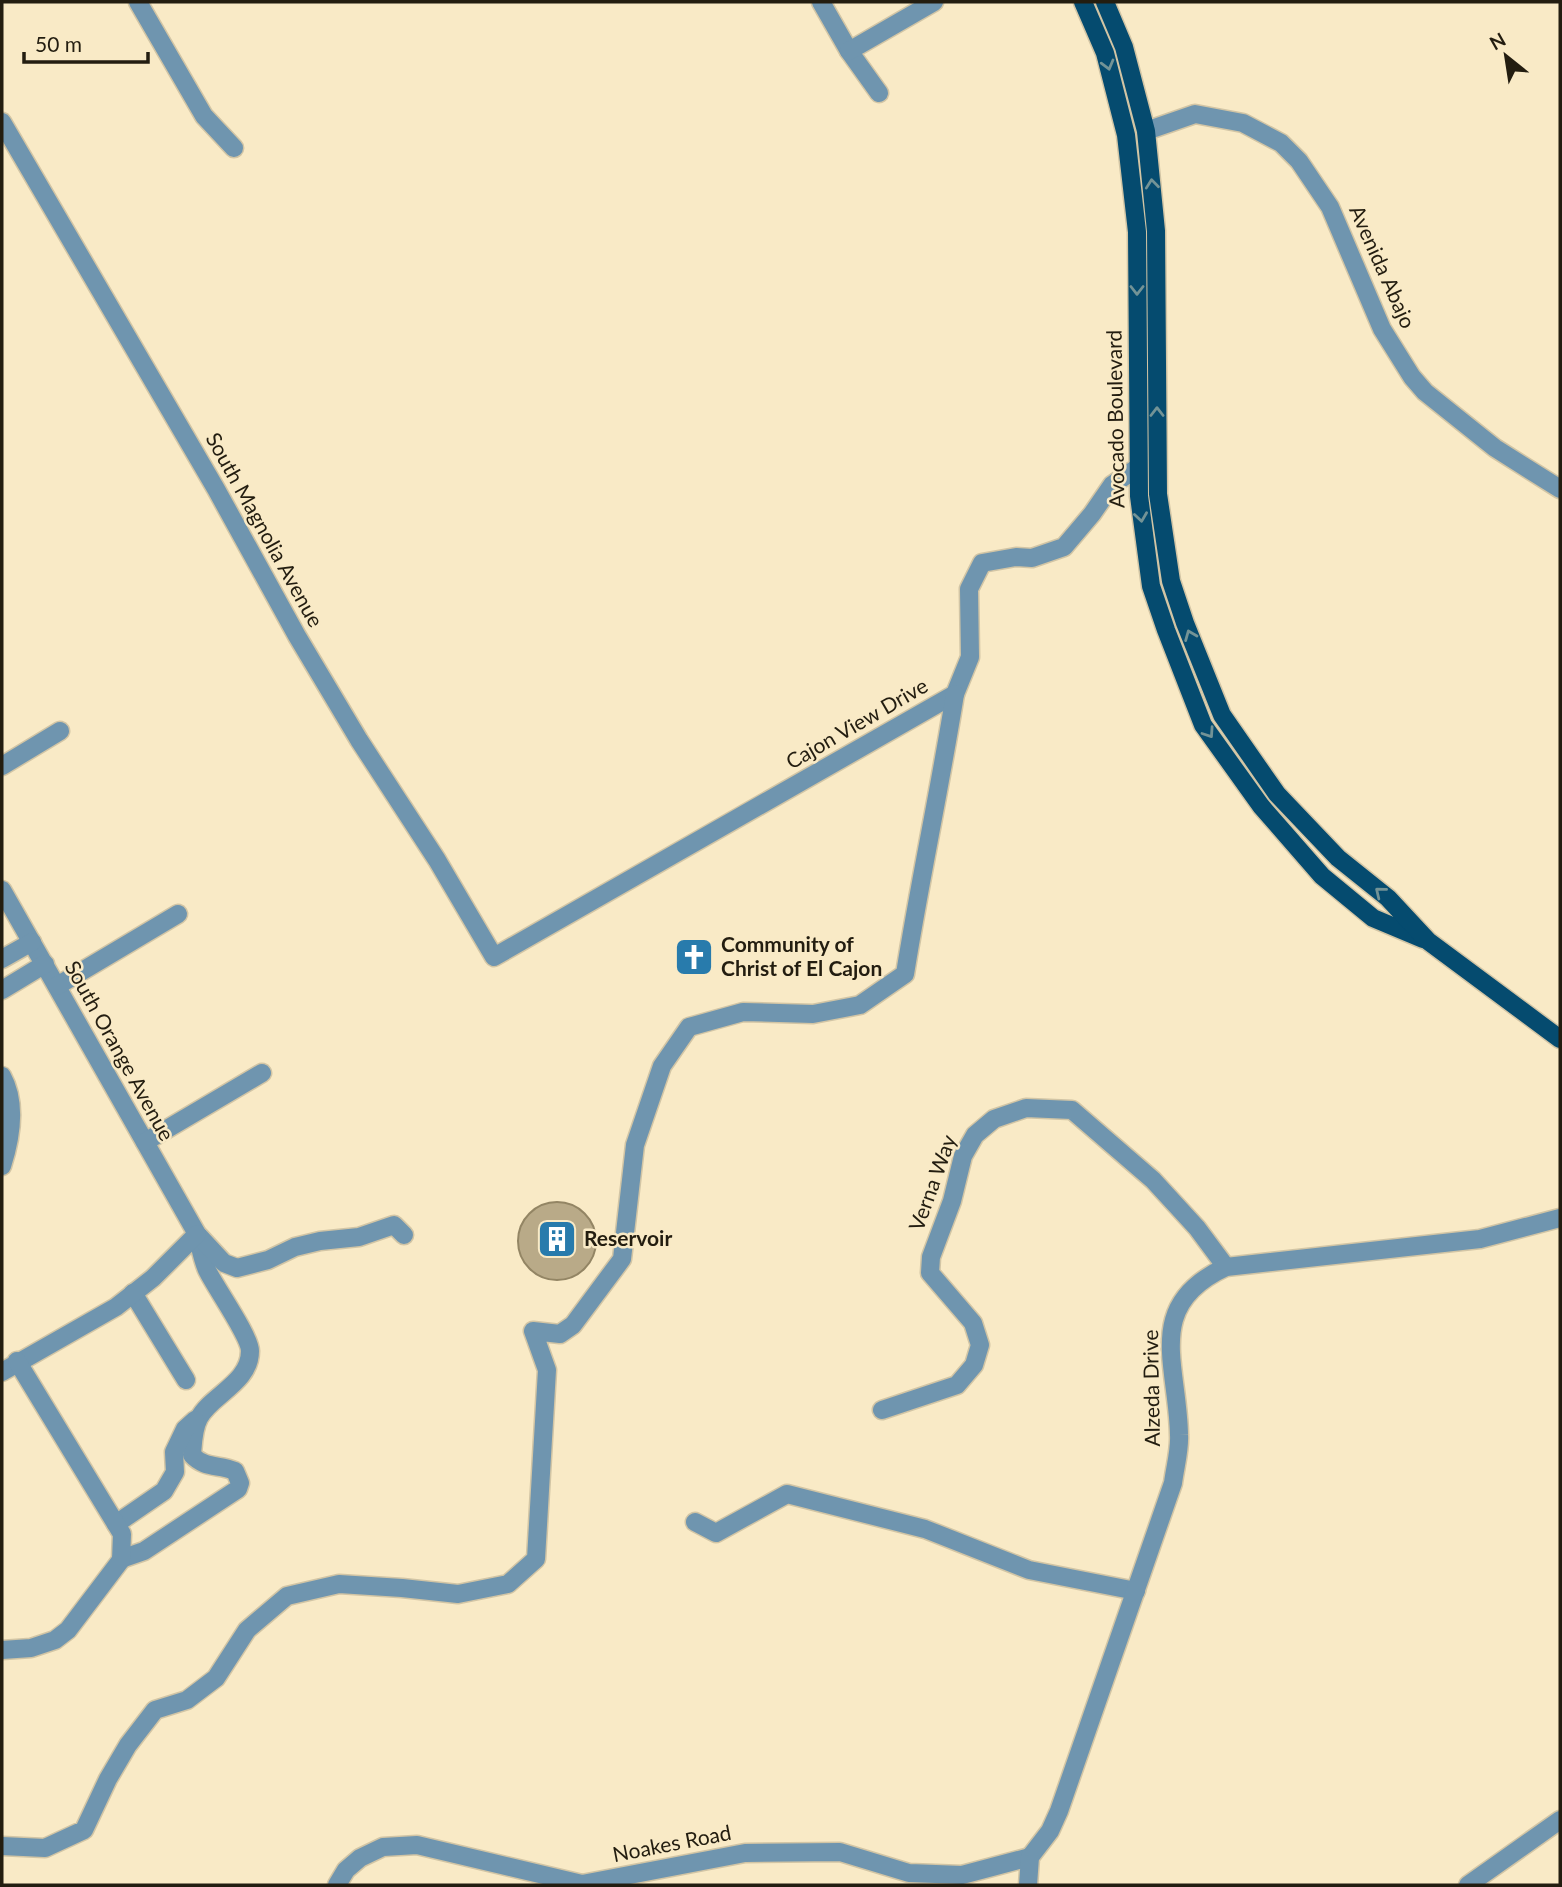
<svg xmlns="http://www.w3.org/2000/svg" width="1562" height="1887" font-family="Lato,sans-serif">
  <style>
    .building { fill: #b9aa88; stroke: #938564; stroke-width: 2 }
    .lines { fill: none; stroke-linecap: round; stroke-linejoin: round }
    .minor-casing { stroke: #d2c5a5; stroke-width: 21 }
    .major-casing { stroke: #d2c5a5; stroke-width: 21 }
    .minor { stroke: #6f95af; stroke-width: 18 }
    .major { stroke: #054b6f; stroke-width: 18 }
    .oneway { stroke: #739396 }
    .labels { text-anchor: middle; stroke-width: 5; stroke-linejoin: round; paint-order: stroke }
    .street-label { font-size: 21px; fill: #231d10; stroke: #f9eac6 }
    .poi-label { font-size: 21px; font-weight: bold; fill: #231d10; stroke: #f9eac6; text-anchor: start }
  </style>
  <rect width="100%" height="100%" fill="#f9eac6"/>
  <circle class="building" cx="557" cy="1241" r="39"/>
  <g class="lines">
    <g class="minor-casing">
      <g id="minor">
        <polyline points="138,2 204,116 234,148"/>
        <polyline points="821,2 849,51 879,93"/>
        <polyline points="849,51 934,2"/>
        <polyline points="2,122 216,489 297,636 359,740 437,860 494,957 955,694 970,657 969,589 982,563 1016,557 1032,558 1064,547 1092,514 1112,485 1137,468"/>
        <polyline points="1146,131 1195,114 1243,123 1281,143 1299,161 1330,207 1382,329 1412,377 1425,392 1495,448 1560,489"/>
        <polyline points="2,766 60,731"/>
        <path d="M 2,890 L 197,1234 C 200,1246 202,1259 207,1270 C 215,1287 250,1336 250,1351 C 250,1383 211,1395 199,1418 C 193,1429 193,1443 192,1455 C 205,1469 219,1464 235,1471 L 240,1483 L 238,1489 L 144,1551 L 121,1559"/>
        <polyline points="2,959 32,942"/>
        <polyline points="57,986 178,914"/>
        <polyline points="2,990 45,964"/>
        <path d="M 2,1076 C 17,1103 11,1138 2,1166"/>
        <polyline points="145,1142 262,1073"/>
        <polyline points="199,1236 224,1263 237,1268 268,1260 295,1247 320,1241 359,1237 394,1225 404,1235"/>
        <polyline points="133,1293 186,1380"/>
        <polyline points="2,1372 116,1307 153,1278 197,1234"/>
        <polyline points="882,1410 957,1385 974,1365 980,1345 973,1323 930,1273 931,1257 952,1201 963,1156 975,1135 994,1119 1026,1108 1072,1110 1153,1180 1197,1228 1226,1267"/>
        <polyline points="695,1522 716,1533 787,1494 925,1529 1029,1570 1136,1591"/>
        <polyline points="116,1524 164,1491 175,1472 174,1452 185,1429 195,1420"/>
        <polyline points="2,1650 31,1648 55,1640 68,1630 121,1560 122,1534 17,1361"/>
        <path d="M 2,1846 L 45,1848 L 84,1830 L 108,1779 L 128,1745 L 155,1710 L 187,1700 L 216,1678 L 247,1630 L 287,1596 L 339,1584 L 402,1588 L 458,1594 L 508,1584 L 536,1559 L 547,1370 L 533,1331 L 560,1334 L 573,1325 L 622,1259 L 635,1145 L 662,1066 L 689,1027 L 743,1012 L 813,1014 L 860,1005 L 905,974 C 920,880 940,788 955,694"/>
        <polyline points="337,1885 346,1870 360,1858 383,1847 417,1845 582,1884 745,1853 840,1852 909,1873 962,1875 1030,1857"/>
        <path d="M 1028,1885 L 1030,1857 L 1050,1831 L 1059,1811 L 1173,1483 C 1175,1467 1180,1450 1179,1435 C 1178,1365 1143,1305 1226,1267 L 1480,1239 L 1560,1218"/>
        <polyline points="1468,1885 1560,1820"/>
      </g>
    </g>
    <g class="major-casing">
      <g id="major">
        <polyline points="1083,2 1105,53 1126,135 1137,232 1139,496 1151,586 1166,630 1203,725 1261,806 1322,876 1373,918 1423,939"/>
        <polyline points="1105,2 1124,47 1146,131 1156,231 1158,494 1171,581 1185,623 1222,715 1277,794 1338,858 1388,898 1428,941 1560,1039"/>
      </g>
    </g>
    <use href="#minor" class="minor"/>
    <use href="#major" class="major"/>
  </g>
  <defs><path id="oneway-chevron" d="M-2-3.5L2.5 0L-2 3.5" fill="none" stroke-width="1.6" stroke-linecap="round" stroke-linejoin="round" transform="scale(1.75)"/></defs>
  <g class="oneway">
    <use href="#oneway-chevron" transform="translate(1108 65) rotate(75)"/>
    <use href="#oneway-chevron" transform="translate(1152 184) rotate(-96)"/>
    <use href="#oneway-chevron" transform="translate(1137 290) rotate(90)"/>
    <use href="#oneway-chevron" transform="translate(1157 412) rotate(-90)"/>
    <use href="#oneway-chevron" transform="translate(1141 517) rotate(82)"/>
    <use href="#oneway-chevron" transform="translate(1190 635) rotate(-112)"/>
    <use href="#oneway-chevron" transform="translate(1209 733) rotate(56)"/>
    <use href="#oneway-chevron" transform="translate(1380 892) rotate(-141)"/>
  </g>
  <defs>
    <g id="church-square" transform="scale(2.0125)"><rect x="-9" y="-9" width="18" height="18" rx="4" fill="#287bac" stroke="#f9eac6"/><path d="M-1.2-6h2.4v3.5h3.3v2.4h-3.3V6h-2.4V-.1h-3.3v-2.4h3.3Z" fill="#fff"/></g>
    <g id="building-square" transform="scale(2.0125)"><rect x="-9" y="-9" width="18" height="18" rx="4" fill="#287bac" stroke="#f9eac6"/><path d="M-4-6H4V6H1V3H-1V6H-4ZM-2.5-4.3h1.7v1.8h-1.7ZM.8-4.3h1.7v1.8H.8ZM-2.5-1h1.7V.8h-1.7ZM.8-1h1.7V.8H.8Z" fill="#fff"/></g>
  </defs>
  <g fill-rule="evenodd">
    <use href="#church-square" x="694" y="957"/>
    <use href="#building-square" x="557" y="1239"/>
  </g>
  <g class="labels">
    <g class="street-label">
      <text transform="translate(1382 267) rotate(66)" y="7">Avenida Abajo</text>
      <text transform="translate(1116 419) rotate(-91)" y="7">Avocado Boulevard</text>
      <text transform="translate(264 530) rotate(61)" y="7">South Magnolia Avenue</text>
      <text transform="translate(857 724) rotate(-30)" y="7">Cajon View Drive</text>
      <text transform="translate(119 1051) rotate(61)" y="7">South Orange Avenue</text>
      <text transform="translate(933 1183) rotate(-70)" y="7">Verna Way</text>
      <text transform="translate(1152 1388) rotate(-91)" y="7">Alzeda Drive</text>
      <text transform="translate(672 1844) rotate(-11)" y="7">Noakes Road</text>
    </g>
    <g class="poi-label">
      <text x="721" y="952">Community of<tspan x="721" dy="24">Christ of El Cajon</tspan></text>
      <text x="584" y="1246">Reservoir</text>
    </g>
  </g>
  <rect width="1562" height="1887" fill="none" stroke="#231d10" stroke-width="7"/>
  <g transform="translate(1506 56) rotate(330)" stroke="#f9eac6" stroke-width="5" paint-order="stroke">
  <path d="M0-5L12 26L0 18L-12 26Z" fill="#231d10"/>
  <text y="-10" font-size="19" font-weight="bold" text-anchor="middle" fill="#231d10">N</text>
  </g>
  <path d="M24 52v10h124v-10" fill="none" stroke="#231d10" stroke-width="3.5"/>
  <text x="35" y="52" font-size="21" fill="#231d10" stroke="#f9eac6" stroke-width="5" paint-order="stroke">50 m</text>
</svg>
